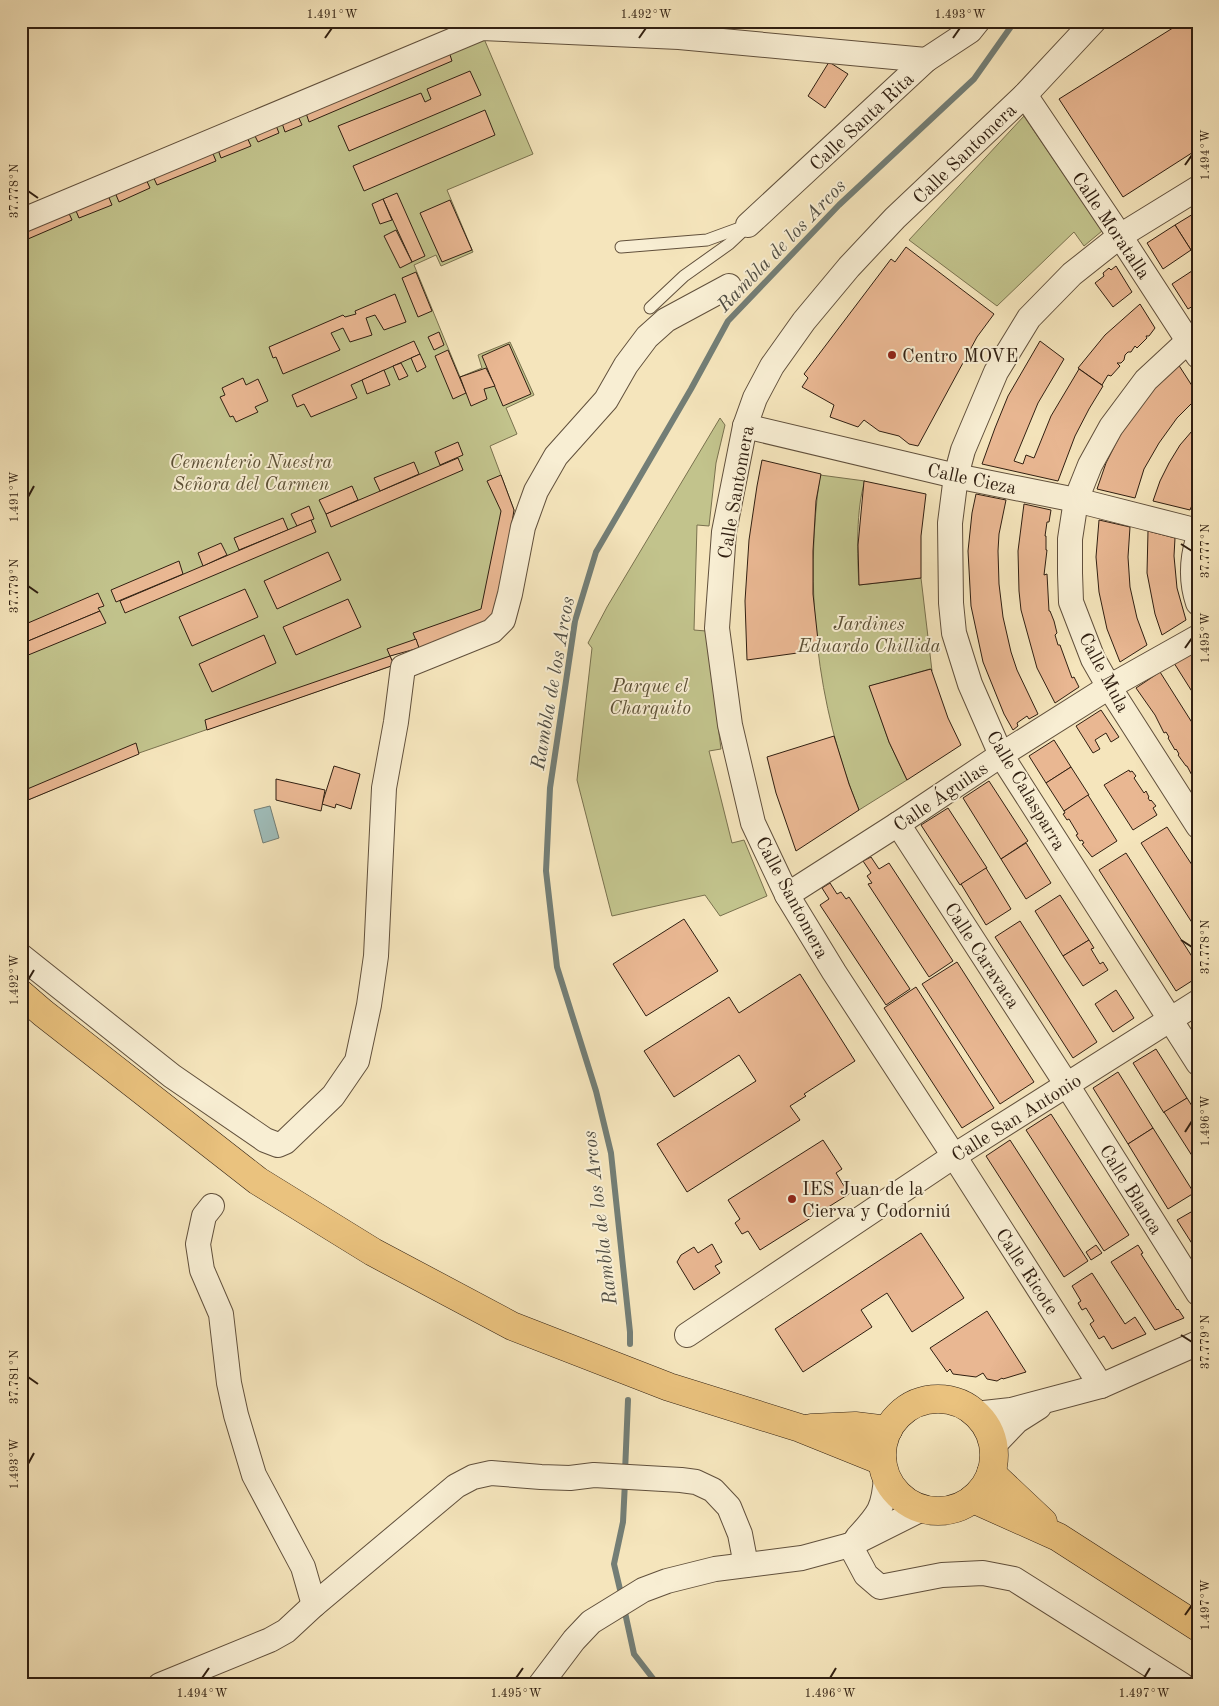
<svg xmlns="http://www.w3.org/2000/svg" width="1219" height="1706" font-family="'Old Standard TT',serif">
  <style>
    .green { fill: #c2c38c; stroke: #79714e }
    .water { fill: #9fbdba; stroke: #737e76 }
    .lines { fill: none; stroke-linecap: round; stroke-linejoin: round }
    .stream { stroke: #737e76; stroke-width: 6 }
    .building { fill: #e9b792; stroke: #301f11 }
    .service-casing { stroke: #61503c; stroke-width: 13 }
    .minor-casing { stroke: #61503c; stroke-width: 26 }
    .primary-casing { stroke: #301f11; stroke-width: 29 }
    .service { stroke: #f8eed3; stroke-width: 11 }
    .minor { stroke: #f8eed3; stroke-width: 24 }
    .primary { stroke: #eac27e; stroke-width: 28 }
    .ticks { fill: none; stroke: #301f11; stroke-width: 2 }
    .poi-dot { fill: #8f2418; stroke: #f8eed3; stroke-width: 2 }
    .labels { text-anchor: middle; stroke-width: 4; stroke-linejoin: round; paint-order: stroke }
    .street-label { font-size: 19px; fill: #301f11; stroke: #f8eed3 }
    .poi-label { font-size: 19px; fill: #301f11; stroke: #f8eed3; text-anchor: start }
    .park-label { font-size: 19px; font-style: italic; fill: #5c5036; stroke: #f8eed3 }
    .water-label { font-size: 20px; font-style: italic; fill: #514e44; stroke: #f8eed3 }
    .neatline { fill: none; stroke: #301f11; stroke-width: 2 }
    .ticks-label { font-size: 12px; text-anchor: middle; fill: #301f11 }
  </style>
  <rect width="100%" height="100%" fill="#f5e5bc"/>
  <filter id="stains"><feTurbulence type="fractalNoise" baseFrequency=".004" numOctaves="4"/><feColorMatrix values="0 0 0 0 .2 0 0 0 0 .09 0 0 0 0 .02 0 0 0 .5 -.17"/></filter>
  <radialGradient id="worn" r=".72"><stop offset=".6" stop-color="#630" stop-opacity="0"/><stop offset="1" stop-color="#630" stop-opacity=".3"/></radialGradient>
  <g class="green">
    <polygon points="482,34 533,154 447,190 473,252 441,266 436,255 414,265 460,377 482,368 478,355 510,342 534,395 506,408 517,434 490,446 514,510 497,615 488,624 390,656 394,665 139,753 21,803 21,229"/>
    <polygon points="1024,116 1102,231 1084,246 1074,232 997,306 909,240"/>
    <polygon points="720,418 725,425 716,463 709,526 697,525 694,630 706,631 721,749 709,751 732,843 744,840 767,896 720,916 705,895 612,916 577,780 592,648 588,643 607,607"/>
    <path d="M 820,475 L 865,481 C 856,507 857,556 859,585 L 921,578 L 932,671 L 930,669 L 870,686 L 889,742 L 907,780 L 859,810 C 816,705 804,587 820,475 Z"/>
  </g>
  <polygon class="water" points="270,806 279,838 263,843 254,810"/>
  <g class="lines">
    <g class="stream">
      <polyline points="630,1344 630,1332 611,1153 596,1091 557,967 546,871 550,788 575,621 596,552 691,389 728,321 839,205 974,79 1015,21"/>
      <polyline points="625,1472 628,1400"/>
      <polyline points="622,1598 614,1564 623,1522 625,1482"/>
      <polyline points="624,1608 634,1654 658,1685"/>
    </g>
  </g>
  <g class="building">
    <polygon points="1184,21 1198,21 1198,149 1123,197 1059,99"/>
    <polygon points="448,49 452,61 309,122 305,110"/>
    <polygon points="829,62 848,74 825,108 808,96"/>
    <polygon points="470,71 481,95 349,151 338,126 421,93 425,102 431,99 427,89"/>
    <polygon points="485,110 495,135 364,191 353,166"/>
    <polygon points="297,114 302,125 285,132 281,120"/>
    <polygon points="275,123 279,133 258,142 253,132"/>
    <polygon points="246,135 251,146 221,158 217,147"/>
    <polygon points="211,149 216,161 157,185 152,174"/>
    <polygon points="145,177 150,188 119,202 114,190"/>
    <polygon points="107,193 112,205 79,218 74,206"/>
    <polygon points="397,193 425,256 412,262 383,199"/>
    <polygon points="383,199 392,220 380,224 372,204"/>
    <polygon points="450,200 472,250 442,262 420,213"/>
    <polygon points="67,209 72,220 21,242 21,229"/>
    <polygon points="1198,211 1198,246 1191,250 1175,225"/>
    <polygon points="1175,225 1191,250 1163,269 1147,243"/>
    <polygon points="396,230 412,262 400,268 384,236"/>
    <polygon points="906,247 994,314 977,337 918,446 909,444 899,436 879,431 864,420 858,427 830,417 834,405 802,387 808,378 804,374 891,259 895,262"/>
    <polygon points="1116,266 1132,292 1113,307 1095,283 1104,276 1103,273 1109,268 1111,270"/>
    <polygon points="1198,267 1198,303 1188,309 1172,284"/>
    <polygon points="416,272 432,311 418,317 402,278"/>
    <polygon points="395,294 406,322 384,330 375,315 366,318 372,335 350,342 343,328 331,333 340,350 283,374 276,357 273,358 269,347 343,315 345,317 356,314 355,311"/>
    <polygon points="1140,304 1155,328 1149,336 1146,336 1147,338 1137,348 1135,346 1131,352 1128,352 1125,355 1124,360 1121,363 1117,363 1120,366 1111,376 1108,375 1102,385 1078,368 1105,335"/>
    <polygon points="439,332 444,345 434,350 428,337"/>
    <polygon points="414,341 420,354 351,385 357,398 311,417 304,404 297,407 292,395"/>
    <polygon points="1040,341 1064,359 1038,403 1014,461 1023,464 1026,455 1034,458 1051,416 1079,369 1103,386 1089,409 1075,436 1058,481 982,464 995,428 1008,396"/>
    <polygon points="509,344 531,394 503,406 482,356"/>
    <polygon points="448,350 466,393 453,399 435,356"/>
    <polygon points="420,354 426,367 417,372 411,358"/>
    <polygon points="401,363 408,376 399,380 393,366"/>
    <polygon points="1178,364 1198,395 1198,397 1177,418 1159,443 1144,469 1135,498 1097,489 1106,463 1119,437 1145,398"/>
    <polygon points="486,368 495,386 484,389 487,399 471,406 460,377"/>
    <polygon points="384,370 390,385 367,394 362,380"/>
    <polygon points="243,378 246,385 258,379 268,401 255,407 258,412 236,422 233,416 230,417 220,397 225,395 222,388"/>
    <polygon points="1198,424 1198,491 1190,510 1153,501 1160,481 1169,463 1180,445"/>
    <polygon points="458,442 463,455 440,465 435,452"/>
    <polygon points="458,458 463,470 331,527 326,514"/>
    <polygon points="762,460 821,474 816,501 813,551 813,594 819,650 747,660 745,601 749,540 757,486"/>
    <polygon points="414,462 419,474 380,491 374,478"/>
    <polygon points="501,475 514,510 497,615 488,624 419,648 413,633 481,609 501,511 487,481"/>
    <polygon points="864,481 926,494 921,536 921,578 859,585 858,545"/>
    <polygon points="352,486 358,500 326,514 319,500"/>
    <polygon points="976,494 1006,500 999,534 998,551 999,584 1003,617 1011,652 1017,670 1038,714 1029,719 1027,716 1017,723 1018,726 1013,730 1004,714 983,662 971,606 968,551 972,513"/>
    <polygon points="1024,504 1051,510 1049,522 1047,522 1045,536 1046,536 1046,550 1047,550 1044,575 1047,574 1049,611 1050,611 1054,621 1057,633 1055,635 1058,645 1060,645 1072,678 1074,677 1079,687 1055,703 1037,668 1021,610 1019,591 1018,551"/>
    <polygon points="309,506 314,519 297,526 291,514"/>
    <polygon points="283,518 288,530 239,550 234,538"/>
    <polygon points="311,520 316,532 125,613 120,601"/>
    <polygon points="1099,520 1130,527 1128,557 1130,587 1137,618 1147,645 1120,662 1107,629 1099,592 1096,557"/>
    <polygon points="1148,531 1175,538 1174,556 1177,588 1186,620 1162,635 1155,614 1147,573"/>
    <polygon points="221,543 227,555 203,566 198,553"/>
    <polygon points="328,552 341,580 277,609 264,581"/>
    <polygon points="179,561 183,574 116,602 111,590"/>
    <polygon points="245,589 258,617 192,646 179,617"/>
    <polygon points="98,593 104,606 98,608 100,611 21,644 21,626"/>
    <polygon points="348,599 361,627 296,655 283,627"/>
    <polygon points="100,611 106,623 21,658 21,644"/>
    <polygon points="264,635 276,663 212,692 199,664"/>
    <polygon points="416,639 419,648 390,656 387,649"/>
    <polygon points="1198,648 1198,701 1174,663"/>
    <polygon points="390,656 394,665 207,730 205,720"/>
    <polygon points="931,669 948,718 961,745 907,780 889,742 869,686"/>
    <polygon points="1160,672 1198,732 1198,783 1196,783 1187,766 1186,766 1178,755 1179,754 1176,749 1175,750 1168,738 1169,737 1166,732 1164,733 1155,715 1136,688"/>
    <polygon points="1101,710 1119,737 1111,742 1106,733 1095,740 1100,749 1093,753 1076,726"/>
    <polygon points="834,736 849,784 859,810 796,851 776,793 767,757"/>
    <polygon points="1054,740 1071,767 1046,783 1029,756"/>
    <polygon points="136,743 139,754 28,800 25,790"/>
    <polygon points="334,766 360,774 351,809 336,804 335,808 322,804"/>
    <polygon points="1071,767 1089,795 1064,811 1046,783"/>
    <polygon points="1129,770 1130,772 1132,771 1136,776 1134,778 1144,793 1146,791 1149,797 1148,798 1150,801 1151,800 1156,806 1153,808 1157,815 1133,830 1104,785"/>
    <polygon points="276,779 325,790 321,811 276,800"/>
    <polygon points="989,781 1028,841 1001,859 963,798"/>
    <polygon points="1088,795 1117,841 1092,857 1082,844 1084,843 1082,840 1080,841 1076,835 1078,834 1069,819 1067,820 1063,814 1065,813 1064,811"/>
    <polygon points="948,808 987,868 960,885 921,825"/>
    <polygon points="1167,827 1198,874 1198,932 1141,843"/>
    <polygon points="1026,843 1051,883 1026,899 1001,859"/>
    <polygon points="1126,853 1198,966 1198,977 1176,991 1099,870"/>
    <polygon points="871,857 879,869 889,863 953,961 929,977 868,884 872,883 867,876 871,873 863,861"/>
    <polygon points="986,868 1011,909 986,925 961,884"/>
    <polygon points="830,883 837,894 841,892 846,899 849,897 910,989 886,1005 820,905 829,899 822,888"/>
    <polygon points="1060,895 1089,940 1063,956 1035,911"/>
    <polygon points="684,919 718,971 646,1016 613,964"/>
    <polygon points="1020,921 1097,1042 1073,1058 995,937"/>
    <polygon points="1089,940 1094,948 1091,949 1100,964 1103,962 1108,970 1083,986 1063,956"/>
    <polygon points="957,962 1034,1082 1000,1104 922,984"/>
    <polygon points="800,974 855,1061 804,1094 806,1096 790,1106 800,1120 687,1192 657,1144 756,1081 739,1055 674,1097 644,1051 729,997 739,1013"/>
    <polygon points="916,987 994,1108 962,1128 884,1008"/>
    <polygon points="1116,990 1134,1018 1113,1032 1095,1004"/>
    <polygon points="1156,1049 1187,1098 1164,1113 1133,1063"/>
    <polygon points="1118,1072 1153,1128 1128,1144 1093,1088"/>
    <polygon points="1187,1098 1192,1106 1195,1104 1198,1109 1198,1165 1164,1112"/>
    <polygon points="1051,1114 1129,1235 1104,1251 1026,1130"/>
    <polygon points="1153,1128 1194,1193 1168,1209 1128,1144"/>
    <polygon points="823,1140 842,1169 836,1173 849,1194 760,1250 748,1231 742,1234 735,1223 740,1219 728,1200"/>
    <polygon points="1010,1140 1088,1261 1064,1277 986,1156"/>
    <polygon points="1198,1208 1198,1253 1177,1220"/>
    <polygon points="921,1233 964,1298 912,1332 887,1293 861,1310 872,1327 803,1372 775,1329"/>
    <polygon points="712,1244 722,1262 715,1266 720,1273 694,1290 677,1262 681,1255 694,1247 698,1253"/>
    <polygon points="1096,1245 1102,1253 1091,1260 1086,1252"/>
    <polygon points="1138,1245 1143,1253 1141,1254 1177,1310 1178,1309 1184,1318 1155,1330 1111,1262"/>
    <polygon points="1092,1273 1125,1324 1135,1317 1146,1334 1112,1349 1104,1336 1099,1339 1090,1324 1094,1321 1086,1308 1082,1310 1078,1303 1081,1301 1072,1286"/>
    <polygon points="987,1311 1026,1372 1003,1379 1002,1378 997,1381 987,1379 983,1373 976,1377 953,1374 950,1369 947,1372 930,1348"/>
  </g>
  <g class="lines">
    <g class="service-casing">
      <g id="service">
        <polyline points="621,247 707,240 748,225"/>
        <polyline points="650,308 684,276 729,244 746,228"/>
      </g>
    </g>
    <g class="minor-casing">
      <g id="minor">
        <polyline points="1094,21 1025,95 895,218 849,267 804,321 772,366 755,398 745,426 724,532 717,628 730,725 753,823 787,895 834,972 954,1156 1101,1386"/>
        <polyline points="1025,95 1120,236 1198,356"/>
        <polyline points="1198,188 1120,236 1072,274 1029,318 996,372 963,450 956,476 950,523 951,603 954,633 970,684 1001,755 1198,1063"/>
        <polyline points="21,221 482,28 679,37 926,60"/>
        <polyline points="748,225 926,60 970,31 978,21"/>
        <polyline points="1198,335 1188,341 1146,380 1111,427 1090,465 1076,500 1070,539 1070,573 1071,602 1093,659 1109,687 1198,826"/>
        <polyline points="745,426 956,476 1076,500 1198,531"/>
        <path d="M 1198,539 C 1192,559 1191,582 1198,603"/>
        <polyline points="898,824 1067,1085 1198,1293"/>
        <polyline points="787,895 898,824 1001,755 1109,687 1198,637"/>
        <polyline points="21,956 172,1076 265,1140 278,1145 285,1142 333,1096 357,1061 369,1005 376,956 384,788 396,722 403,667 492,631 503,620 510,594 523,527 536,491 556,456 606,400 626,365 647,337 666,320 729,286"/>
        <polyline points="212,1206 204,1216 198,1244 202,1270 221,1314 229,1383 236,1415 254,1475 303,1567 314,1605"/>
        <polyline points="687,1335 954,1156 1198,1002"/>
        <polyline points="975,1414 1011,1410 1101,1386 1198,1343"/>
        <polyline points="993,1446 1017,1421 1039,1407"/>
        <path d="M 857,1538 C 879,1514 884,1509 886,1476"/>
        <polyline points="850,1545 866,1575 880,1587 942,1575 983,1573 1014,1579 1182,1685"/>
        <polyline points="160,1685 270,1640 286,1631 314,1605 456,1486 473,1477 491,1473 541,1477 570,1478 594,1475 681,1480 696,1482 713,1490 729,1507 740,1534 746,1565"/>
        <polyline points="540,1685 574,1640 591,1622 643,1590 667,1581 715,1569 802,1558 850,1545 922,1509"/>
      </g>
    </g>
    <g class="primary-casing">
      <g id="primary">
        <polyline points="21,994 43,1013 258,1181 373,1252 512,1326 669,1387 800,1428 882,1461"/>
        <circle cx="938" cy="1455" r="56"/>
        <polyline points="811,1428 855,1426 888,1430"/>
        <polyline points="991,1473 1043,1522"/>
        <polyline points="973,1499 1058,1537 1198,1627"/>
      </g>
    </g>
    <use href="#service" class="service"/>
    <use href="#minor" class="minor"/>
    <use href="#primary" class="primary"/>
  </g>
  <path class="ticks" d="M 325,38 L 332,28M 639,38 L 646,28M 953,38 L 960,28M 1185,165 L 1192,155M 28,191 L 38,198M 28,497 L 34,486M 1181,544 L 1192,551M 28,586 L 38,593M 1185,648 L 1192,638M 1181,940 L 1192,947M 28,980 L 34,970M 1185,1132 L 1192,1121M 1181,1335 L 1192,1342M 28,1377 L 38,1384M 28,1464 L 34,1453M 1185,1615 L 1192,1605M 202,1678 L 209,1668M 516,1678 L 523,1668M 830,1678 L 836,1668M 1144,1678 L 1150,1668"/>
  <g class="poi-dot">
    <circle cx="892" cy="355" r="5"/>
    <circle cx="792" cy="1199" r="5"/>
  </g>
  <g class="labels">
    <g class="street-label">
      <text transform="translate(861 121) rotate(-43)" y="7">Calle Santa Rita</text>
      <text transform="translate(964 153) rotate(-44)" y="7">Calle Santomera</text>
      <text transform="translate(1112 225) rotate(56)" y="7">Calle Moratalla</text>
      <text transform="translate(972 478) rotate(12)" y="7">Calle Cieza</text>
      <text transform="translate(735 492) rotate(-80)" y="7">Calle Santomera</text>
      <text transform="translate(1105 672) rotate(62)" y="7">Calle Mula</text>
      <text transform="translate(1027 790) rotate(59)" y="7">Calle Calasparra</text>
      <text transform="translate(940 796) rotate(-34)" y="7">Calle Águilas</text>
      <text transform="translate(793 897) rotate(62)" y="7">Calle Santomera</text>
      <text transform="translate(983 955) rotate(57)" y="7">Calle Caravaca</text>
      <text transform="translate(1016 1117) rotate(-32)" y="7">Calle San Antonio</text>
      <text transform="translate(1132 1189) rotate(58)" y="7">Calle Blanca</text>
      <text transform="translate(1028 1271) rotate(57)" y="7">Calle Ricote</text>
    </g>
    <g class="poi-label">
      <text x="902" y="362">Centro MOVE</text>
      <text x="802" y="1195">IES Juan de la<tspan x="802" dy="22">Cierva y Codorniú</tspan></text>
    </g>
    <g class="park-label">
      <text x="251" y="468">Cementerio Nuestra<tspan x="251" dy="22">Señora del Carmen</tspan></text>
      <text x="869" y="630">Jardines<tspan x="869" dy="22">Eduardo Chillida</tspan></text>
      <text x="650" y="692">Parque el<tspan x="650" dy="22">Charquito</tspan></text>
    </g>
    <g class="water-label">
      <text transform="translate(781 245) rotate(-46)" y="7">Rambla de los Arcos</text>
      <text transform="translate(552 683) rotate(-80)" y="7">Rambla de los Arcos</text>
      <text transform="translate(599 1218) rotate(-97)" y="7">Rambla de los Arcos</text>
    </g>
  </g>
  <rect width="1219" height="1706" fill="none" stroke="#f5e5bc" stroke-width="55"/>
  <rect x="28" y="28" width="1164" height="1650" class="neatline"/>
  <g class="ticks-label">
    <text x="332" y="18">1.491°W</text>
    <text x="646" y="18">1.492°W</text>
    <text x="960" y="18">1.493°W</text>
    <text transform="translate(1205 155) rotate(-90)" y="4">1.494°W</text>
    <text transform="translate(14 191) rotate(-90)" y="4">37.778°N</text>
    <text transform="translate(14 497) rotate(-90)" y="4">1.491°W</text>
    <text transform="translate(1205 551) rotate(-90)" y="4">37.777°N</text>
    <text transform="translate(14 586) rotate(-90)" y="4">37.779°N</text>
    <text transform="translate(1205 638) rotate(-90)" y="4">1.495°W</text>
    <text transform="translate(1205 947) rotate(-90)" y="4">37.778°N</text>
    <text transform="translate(14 980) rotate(-90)" y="4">1.492°W</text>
    <text transform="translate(1205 1121) rotate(-90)" y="4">1.496°W</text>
    <text transform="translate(1205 1342) rotate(-90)" y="4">37.779°N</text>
    <text transform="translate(14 1377) rotate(-90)" y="4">37.781°N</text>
    <text transform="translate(14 1464) rotate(-90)" y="4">1.493°W</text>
    <text transform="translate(1205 1605) rotate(-90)" y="4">1.497°W</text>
    <text x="202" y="1697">1.494°W</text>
    <text x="516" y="1697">1.495°W</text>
    <text x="830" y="1697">1.496°W</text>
    <text x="1144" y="1697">1.497°W</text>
  </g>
  <rect width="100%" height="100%" filter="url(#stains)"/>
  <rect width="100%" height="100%" fill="url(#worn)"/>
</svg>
